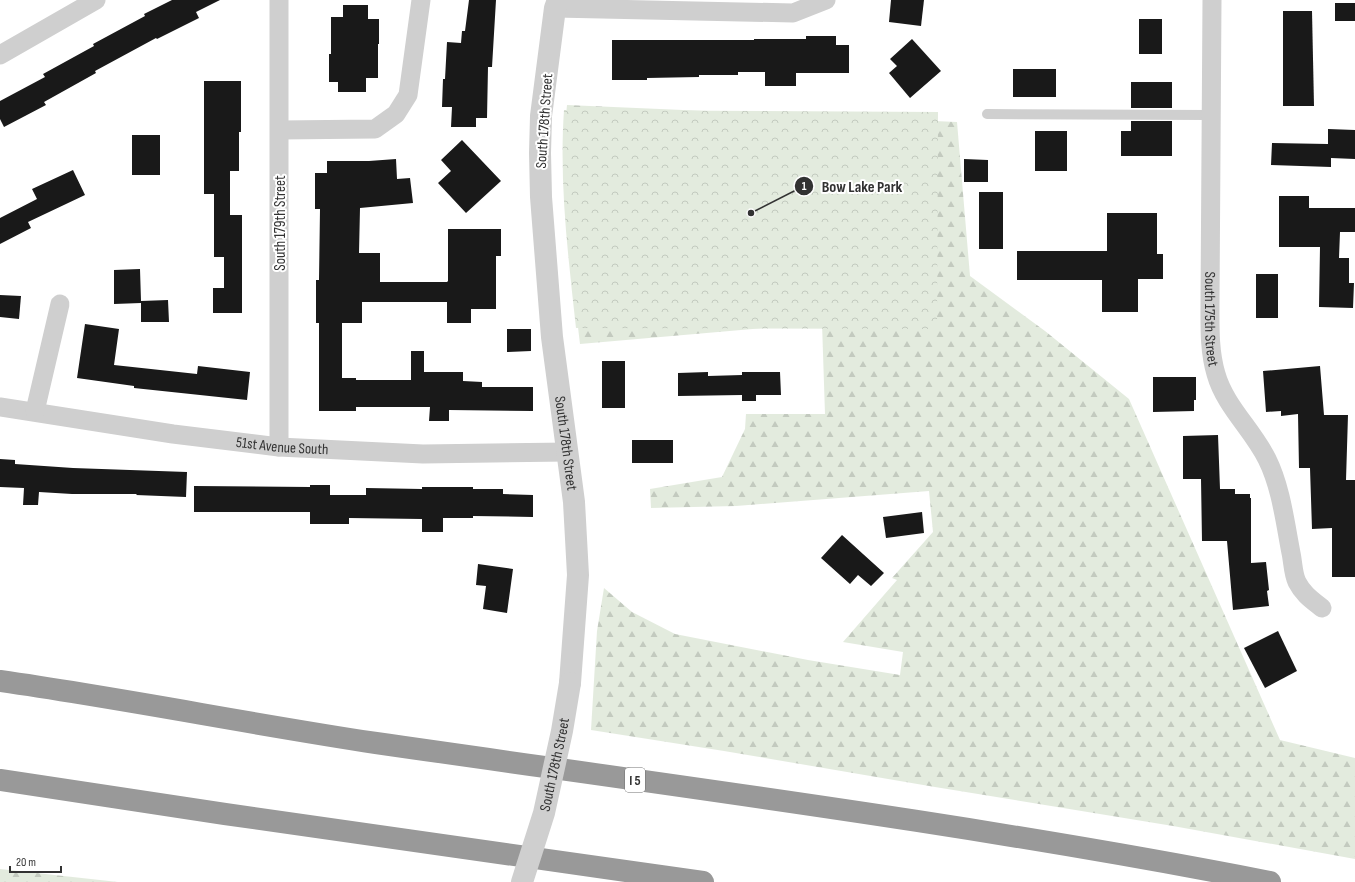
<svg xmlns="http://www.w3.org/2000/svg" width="1355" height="882" font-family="'Sofia Sans Condensed',sans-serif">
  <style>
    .forest { fill: url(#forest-firs) }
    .park { fill: url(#park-crowns) }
    .building { fill: #191919 }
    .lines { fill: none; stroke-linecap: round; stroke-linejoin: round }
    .service { stroke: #cfcfcf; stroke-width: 10 }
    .minor { stroke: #cfcfcf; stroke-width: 19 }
    .tertiary { stroke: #cfcfcf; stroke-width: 22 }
    .motorway { stroke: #999; stroke-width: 22 }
    .tertiary-bridge { stroke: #cfcfcf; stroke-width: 22 }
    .labels { text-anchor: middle; stroke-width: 4; stroke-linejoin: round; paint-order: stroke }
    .shield { fill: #fff; stroke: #707070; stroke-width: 1 }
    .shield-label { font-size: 14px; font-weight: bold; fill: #323232 }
    .street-label { font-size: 15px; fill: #323232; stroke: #fff }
    .leader { fill: none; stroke: #323232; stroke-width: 1.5 }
    .callout-dot { fill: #323232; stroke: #fff; stroke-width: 1.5 }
    .mark-label { font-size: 12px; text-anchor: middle; font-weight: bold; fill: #fff }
    .callout-label { font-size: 16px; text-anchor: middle; font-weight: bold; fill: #323232; stroke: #fff; stroke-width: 4; stroke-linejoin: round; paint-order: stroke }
  </style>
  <defs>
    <pattern id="forest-firs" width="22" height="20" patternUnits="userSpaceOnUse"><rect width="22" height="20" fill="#e3ebde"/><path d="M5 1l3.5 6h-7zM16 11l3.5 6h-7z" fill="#c3cabf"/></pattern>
    <pattern id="park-crowns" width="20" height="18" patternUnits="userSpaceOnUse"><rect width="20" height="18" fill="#e3ebde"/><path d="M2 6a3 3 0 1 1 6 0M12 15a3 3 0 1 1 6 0" fill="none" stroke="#c3cabf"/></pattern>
  </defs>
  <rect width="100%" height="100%" fill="#fff"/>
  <g class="forest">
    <path d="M 567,105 L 957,122 L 970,276 L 1045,331 L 1129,399 L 1280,740 L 1355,758 L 1355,859 L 1173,826 L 935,787 L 724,751 L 591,730 L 597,631 L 604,588 L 632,612 L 675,634 L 808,660 L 900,675 L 903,652 L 843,642 L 897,580 L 892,578 L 933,532 L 929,491 L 736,506 L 651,508 L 650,489 L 722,477 L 745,429 L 746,414 L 825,414 L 822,323 L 580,344 C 571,266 558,184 567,105 Z"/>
    <polygon points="0,869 118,882 0,882"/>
  </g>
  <path class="park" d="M 564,110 L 938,112 L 937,329 L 576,328 C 568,255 559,183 564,110 Z"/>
  <g class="building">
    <polygon points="172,0 220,0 196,12 199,18 157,39 156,38 95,71 96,73 44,102 46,105 4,127 0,119 0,101 45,77 43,74 94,46 93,44 145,16 144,14"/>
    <polygon points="469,0 496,0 492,67 488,67 487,118 476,118 476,127 451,127 452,107 442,107 443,79 445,79 447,42 461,43 462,31 465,31"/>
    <polygon points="891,0 924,0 921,26 889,22"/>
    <rect x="1335" y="3" width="20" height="18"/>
    <polygon points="343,5 368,5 368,19 379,19 379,44 378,44 378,78 366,78 366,92 338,92 338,82 329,82 329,54 331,54 331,17 343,17"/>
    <polygon points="1283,11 1312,11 1314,106 1283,106"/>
    <rect x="1139" y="19" width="23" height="35"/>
    <polygon points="806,36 836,36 836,45 849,45 849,73 796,73 796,86 765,86 765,72 738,72 738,75 699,75 699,77 647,78 647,80 612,80 612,40 754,40 754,39 806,39"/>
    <polygon points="912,39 941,71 910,98 889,73 897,66 890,59"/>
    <rect x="1013" y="69" width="43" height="28"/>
    <polygon points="204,81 241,81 241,132 239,132 239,171 230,171 230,215 242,215 242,313 213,313 213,288 224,288 224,257 214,257 214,194 204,194"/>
    <rect x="1131" y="82" width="41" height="26"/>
    <polygon points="1131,121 1172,121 1172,156 1121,156 1121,131 1131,131"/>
    <polygon points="1328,129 1355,130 1355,159 1331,158 1331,167 1271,165 1272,143 1328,144"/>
    <rect x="1035" y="131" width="32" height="40"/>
    <rect x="132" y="135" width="28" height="40"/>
    <polygon points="462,140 501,181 466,213 438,183 451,171 441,160"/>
    <polygon points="396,159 397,179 410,178 413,203 360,208 359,253 380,253 380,282 447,282 448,281 448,229 501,229 501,256 496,256 496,309 471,309 471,323 447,323 447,302 362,302 362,323 342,323 342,378 356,378 356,380 411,380 411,351 424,351 424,372 463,372 463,381 482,382 482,387 533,387 533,411 449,410 449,421 429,421 430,407 356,407 356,411 319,411 319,323 316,323 316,280 319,280 320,209 315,209 315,173 327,173 327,161 369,161"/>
    <polygon points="964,159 988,160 988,182 964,182"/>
    <polygon points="73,170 85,195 28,222 31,228 0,244 0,218 37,199 32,189"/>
    <rect x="979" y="192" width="24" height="57"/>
    <polygon points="1279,196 1309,196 1309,208 1355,208 1355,232 1340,232 1339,258 1349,258 1349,283 1354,283 1353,308 1319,307 1320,247 1279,247"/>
    <polygon points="1107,213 1157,213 1157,254 1163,254 1163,279 1138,279 1138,312 1102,312 1102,280 1017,280 1017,251 1107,251"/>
    <polygon points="140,269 141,301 168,300 169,322 141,322 141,303 114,304 114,270"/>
    <rect x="1256" y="274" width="22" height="44"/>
    <polygon points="0,295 21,296 19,319 0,317"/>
    <polygon points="85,324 119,329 114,365 197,374 198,366 250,372 247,400 134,388 134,386 77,378"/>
    <polygon points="507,329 531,329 531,351 507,352"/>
    <rect x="602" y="361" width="23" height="47"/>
    <polygon points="1320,366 1324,415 1348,415 1346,480 1355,480 1355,577 1332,577 1332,528 1312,529 1310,468 1299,468 1298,414 1281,416 1281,411 1266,412 1263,371"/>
    <polygon points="708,372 708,376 742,375 742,372 780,372 781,395 756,395 756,401 742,401 742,395 678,396 678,373"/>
    <polygon points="1153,377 1196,377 1196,400 1194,400 1194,411 1153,412"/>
    <polygon points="1218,435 1220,489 1235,489 1235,494 1250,494 1250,498 1251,498 1251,563 1266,562 1269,590 1267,591 1269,606 1233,610 1227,541 1202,541 1201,479 1183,479 1183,436"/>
    <rect x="632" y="440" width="41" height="23"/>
    <polygon points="0,459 15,460 15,464 73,468 187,472 186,497 136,495 137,494 72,494 39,492 38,505 23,505 24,488 0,487"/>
    <polygon points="310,485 330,485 330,495 366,495 366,488 422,489 422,487 473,487 473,489 503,489 503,494 533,495 533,517 473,516 473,518 443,518 443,532 422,532 422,519 349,518 349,524 310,524 310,512 194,512 194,486 310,487"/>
    <polygon points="922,512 924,533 886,538 883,517"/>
    <polygon points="842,535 884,573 871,586 858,575 850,584 821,558"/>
    <polygon points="478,564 513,569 507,613 483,609 486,586 476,585"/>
    <polygon points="1278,631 1297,671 1265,688 1244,648"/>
  </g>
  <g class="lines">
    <polyline class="service" points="987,114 1211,115"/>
    <g class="minor">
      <path id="s1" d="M 1212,0 L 1210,301 C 1210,325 1209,351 1216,374 C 1225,406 1252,429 1267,459 C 1281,487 1285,522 1291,553 C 1293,562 1293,574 1297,582 C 1303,594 1312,600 1322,608"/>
      <polyline points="555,8 793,13 826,0"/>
      <polyline points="0,55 96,0"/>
      <polyline points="280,130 375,129 396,114 408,95 421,0"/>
      <path id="s2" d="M 0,407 L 173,434 L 279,447 L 423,454 L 568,452"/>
      <polyline points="35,411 60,304"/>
      <polyline points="279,447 279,0"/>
    </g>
    <path class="tertiary" id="s3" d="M 558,0 L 555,8 L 541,116 L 540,153 L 541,197 L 552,337 L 574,502 L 578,575 L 570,683"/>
    <g class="motorway">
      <path d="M 0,681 C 126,699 250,724 376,743 C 674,786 974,824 1270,882"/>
      <polyline points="0,780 225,814 703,882"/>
    </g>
    <path class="tertiary-bridge" id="s4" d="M 522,882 L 544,813 L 562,731 L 570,683"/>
  </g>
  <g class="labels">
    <rect class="shield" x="625" y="768" width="20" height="24" rx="3"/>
    <g class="shield-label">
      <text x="635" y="785">I 5</text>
    </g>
    <g class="street-label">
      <text transform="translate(544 121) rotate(-86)" y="5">South 178th Street</text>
      <text transform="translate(280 223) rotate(-90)" y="5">South 179th Street</text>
      <text dy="5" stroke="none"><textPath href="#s1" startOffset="319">South 175th Street</textPath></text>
      <text dy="5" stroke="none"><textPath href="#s3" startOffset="446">South 178th Street</textPath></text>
      <text dy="5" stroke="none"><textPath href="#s2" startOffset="285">51st Avenue South</textPath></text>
      <text dy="5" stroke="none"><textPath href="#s4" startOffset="122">South 178th Street</textPath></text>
    </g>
  </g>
  <path class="leader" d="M751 213L804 186"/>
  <g class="callout-dot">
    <circle cx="751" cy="213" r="4"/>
    <circle cx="804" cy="186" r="10"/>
  </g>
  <g class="mark-label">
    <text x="804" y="190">1</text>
  </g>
  <g class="callout-label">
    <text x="862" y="192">Bow Lake Park</text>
  </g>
  <path d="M10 866v6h51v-6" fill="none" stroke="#323232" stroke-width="2"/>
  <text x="16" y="866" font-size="12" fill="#323232" stroke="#ffffff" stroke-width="3" paint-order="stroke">20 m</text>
</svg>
